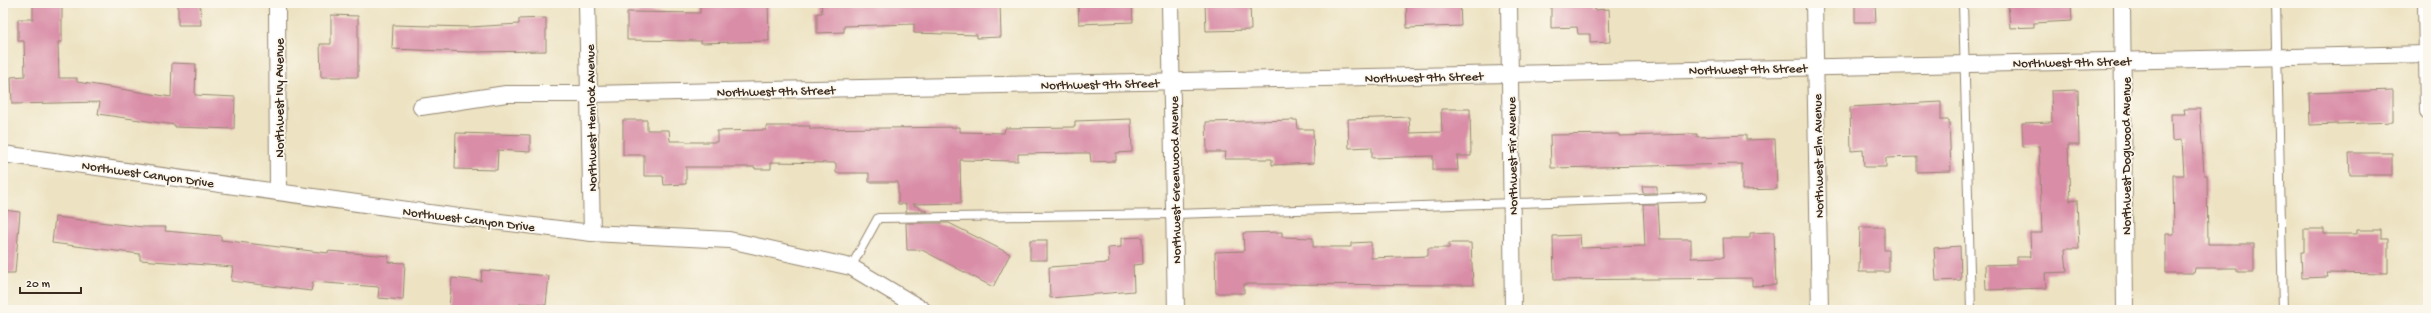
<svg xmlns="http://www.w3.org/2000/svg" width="2431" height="313" font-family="'Gochi Hand',sans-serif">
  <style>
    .building { fill: #d98da7 }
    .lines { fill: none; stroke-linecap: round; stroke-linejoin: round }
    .lane-casing { stroke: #948670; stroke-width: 10 }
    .street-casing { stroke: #948670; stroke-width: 18 }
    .lane { stroke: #fff; stroke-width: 8 }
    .street { stroke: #fff; stroke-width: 16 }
    .labels { text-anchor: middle; stroke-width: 3.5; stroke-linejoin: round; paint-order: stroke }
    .street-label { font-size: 13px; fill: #3b2a1e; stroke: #fbf7ec }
  </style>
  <rect width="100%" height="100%" fill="#fbf7ec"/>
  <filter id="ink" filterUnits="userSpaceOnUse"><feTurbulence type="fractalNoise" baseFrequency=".025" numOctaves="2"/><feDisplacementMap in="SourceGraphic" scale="8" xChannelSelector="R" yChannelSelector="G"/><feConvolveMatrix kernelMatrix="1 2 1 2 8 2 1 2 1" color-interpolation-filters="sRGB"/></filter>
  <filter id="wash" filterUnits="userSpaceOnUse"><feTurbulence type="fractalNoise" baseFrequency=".012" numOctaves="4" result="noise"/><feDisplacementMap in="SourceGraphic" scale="16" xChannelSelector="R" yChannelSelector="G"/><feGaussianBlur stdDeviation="0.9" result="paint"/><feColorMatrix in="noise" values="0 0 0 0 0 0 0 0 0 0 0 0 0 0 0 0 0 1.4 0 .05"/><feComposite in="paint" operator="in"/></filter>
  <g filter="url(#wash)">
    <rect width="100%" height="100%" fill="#ede3c3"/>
    <g id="blocks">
      <g class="building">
        <polygon points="33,3 62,3 62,42 58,42 59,78 77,78 77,82 171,97 172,63 196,64 195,95 235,97 234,129 175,127 175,125 98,114 100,102 12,104 11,77 25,76 24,41 18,41 18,19 33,19"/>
        <polygon points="178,3 200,3 201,25 178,25"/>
        <polygon points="700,3 768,3 769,41 701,43 701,41 627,40 627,12 700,13"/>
        <polygon points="821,3 1000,3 1001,37 977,38 977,35 914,33 914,24 844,26 844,32 817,33 817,13 822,13"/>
        <polygon points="1078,3 1132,3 1133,22 1079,24"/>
        <polygon points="1205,3 1250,3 1251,30 1206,31"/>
        <polygon points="1406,3 1460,3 1461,26 1407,28"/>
        <polygon points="1551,3 1595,3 1595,10 1609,9 1610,42 1590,43 1590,34 1578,34 1577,27 1551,28"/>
        <polygon points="1855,3 1875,3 1876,22 1855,22"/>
        <polygon points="2008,3 2071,3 2072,21 2034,23 2034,27 2010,28"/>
        <polygon points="331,15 358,16 358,77 321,77 320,44 331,44"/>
        <polygon points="546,18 546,51 470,52 392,49 393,25 470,27 519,24 519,19"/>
        <polygon points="2078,90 2079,145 2068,145 2070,201 2077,200 2079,249 2065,249 2067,272 2045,273 2046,288 1986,290 1985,265 2017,264 2017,257 2031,257 2030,233 2042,233 2039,146 2023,147 2022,123 2052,122 2051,91"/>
        <polygon points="2393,90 2393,122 2310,125 2309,93"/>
        <polygon points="1941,102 1941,120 1949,120 1951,171 1917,172 1917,157 1886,158 1886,167 1864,167 1863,150 1851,151 1850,107"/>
        <polygon points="1441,109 1470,109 1471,156 1457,156 1458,170 1433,170 1433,156 1372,158 1372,147 1349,148 1348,119 1409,117 1410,133 1442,132"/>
        <polygon points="2184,109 2200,109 2204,175 2207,175 2208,244 2254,244 2254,272 2237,272 2237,268 2195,268 2194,273 2166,273 2166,234 2174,234 2173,175 2184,175 2182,140 2172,141 2171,114 2185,114"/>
        <polygon points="1131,119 1132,152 1116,153 1116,161 1091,162 1090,153 1076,153 1018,154 1018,161 960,160 961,203 912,204 928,212 906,212 906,204 898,204 898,182 869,182 869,173 836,173 836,163 771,162 771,169 755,169 755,167 686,167 686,184 664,185 663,176 644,176 644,155 623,155 623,120 647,120 647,130 669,130 670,141 686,141 686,142 717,142 717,131 766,130 766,126 810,126 810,129 960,127 960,132 1004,133 1005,128 1075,127 1075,121"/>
        <polygon points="1297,120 1298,129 1313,129 1314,163 1272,165 1272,159 1225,159 1226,152 1207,152 1206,122"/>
        <polygon points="456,133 530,135 530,152 498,150 497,170 455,169"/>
        <polygon points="1619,134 1619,136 1697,134 1697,137 1746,135 1746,140 1775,139 1777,189 1742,190 1742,164 1551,168 1550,135"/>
        <polygon points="2349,153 2392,153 2392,175 2350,175"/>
        <polygon points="1642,186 1657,186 1657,193 1643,193"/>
        <polygon points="1643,204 1658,204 1660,239 1691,239 1691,258 1724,257 1723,238 1750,238 1750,233 1774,232 1776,285 1752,286 1752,278 1554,280 1553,236 1580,235 1581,248 1645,246"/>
        <polygon points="3,210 20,212 15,273 3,273"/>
        <polygon points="55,217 143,227 166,227 165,231 221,236 221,240 328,253 328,251 389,256 388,262 405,263 403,300 378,298 379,287 313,282 311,291 231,281 233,267 140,260 140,254 52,243"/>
        <polygon points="906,223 949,223 1010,254 993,287 922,250 907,250"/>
        <polygon points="1860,227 1884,227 1884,250 1889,250 1889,272 1859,272"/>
        <polygon points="2304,229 2324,229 2324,234 2357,234 2357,230 2381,230 2381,239 2388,239 2388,274 2327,273 2328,277 2302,278 2301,252 2304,252"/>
        <polygon points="1282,232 1282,237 1313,238 1313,247 1351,247 1351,243 1371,242 1371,258 1428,256 1428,248 1449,248 1449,243 1471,243 1473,285 1244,284 1244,293 1216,293 1215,252 1244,251 1243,233"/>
        <polygon points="1142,237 1143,264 1133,265 1134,291 1050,298 1049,267 1109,263 1108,248 1121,247 1121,238"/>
        <rect x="1030" y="240" width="17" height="20"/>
        <polygon points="1960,246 1961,280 1936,281 1934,248"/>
        <polygon points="482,270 549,276 546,305 520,303 519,310 449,307 452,278 481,281"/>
      </g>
    </g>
  </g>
  <g filter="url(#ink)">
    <use href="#blocks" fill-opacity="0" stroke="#948670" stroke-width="1"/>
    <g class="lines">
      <g class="lane-casing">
        <g id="lane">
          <polyline points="1963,3 1971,310"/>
          <polyline points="2276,3 2283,310"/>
          <polyline points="851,267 878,218 1175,214 1703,197"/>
        </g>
      </g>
      <g class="street-casing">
        <g id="street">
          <polyline points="277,3 278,192"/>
          <polyline points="587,3 592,233"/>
          <polyline points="1170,3 1176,310"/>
          <polyline points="1509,3 1513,310"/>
          <polyline points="1814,3 1820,310"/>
          <polyline points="2122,3 2125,310"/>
          <polyline points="2426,3 2428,111"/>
          <polyline points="421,107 506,94 589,94 2428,54"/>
          <polyline points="3,154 451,216 592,233 729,240 851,267 923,310"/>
        </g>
      </g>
      <use href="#lane" class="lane"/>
      <use href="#street" class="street"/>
    </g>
  </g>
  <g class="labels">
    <g class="street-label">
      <text transform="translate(2072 61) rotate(-1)" y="5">Northwest 9th Street</text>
      <text transform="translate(1748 68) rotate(-1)" y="5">Northwest 9th Street</text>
      <text transform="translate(1424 76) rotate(-1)" y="5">Northwest 9th Street</text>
      <text transform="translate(1100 83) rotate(-1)" y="5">Northwest 9th Street</text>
      <text transform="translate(776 90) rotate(-1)" y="5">Northwest 9th Street</text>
      <text transform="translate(278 98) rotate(-90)" y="5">Northwest Ivy Avenue</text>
      <text transform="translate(590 118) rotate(-91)" y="5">Northwest Hemlock Avenue</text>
      <text transform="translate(1511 156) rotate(-91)" y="5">Northwest Fir Avenue</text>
      <text transform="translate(1817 156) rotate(-91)" y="5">Northwest Elm Avenue</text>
      <text transform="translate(2125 156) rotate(-90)" y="5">Northwest Dogwood Avenue</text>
      <text transform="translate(148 173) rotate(8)" y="5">Northwest Canyon Drive</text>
      <text transform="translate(1174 180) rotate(-91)" y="5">Northwest Greenwood Avenue</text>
      <text transform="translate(469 218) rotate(7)" y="5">Northwest Canyon Drive</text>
    </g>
  </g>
  <rect width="2431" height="313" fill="none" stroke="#fbf7ec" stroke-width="16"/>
  <path d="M20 287v6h61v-6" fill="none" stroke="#3b2a1e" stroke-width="2"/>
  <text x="26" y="287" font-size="12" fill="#3b2a1e" stroke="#fbf7ec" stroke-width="3" paint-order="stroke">20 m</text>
</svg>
